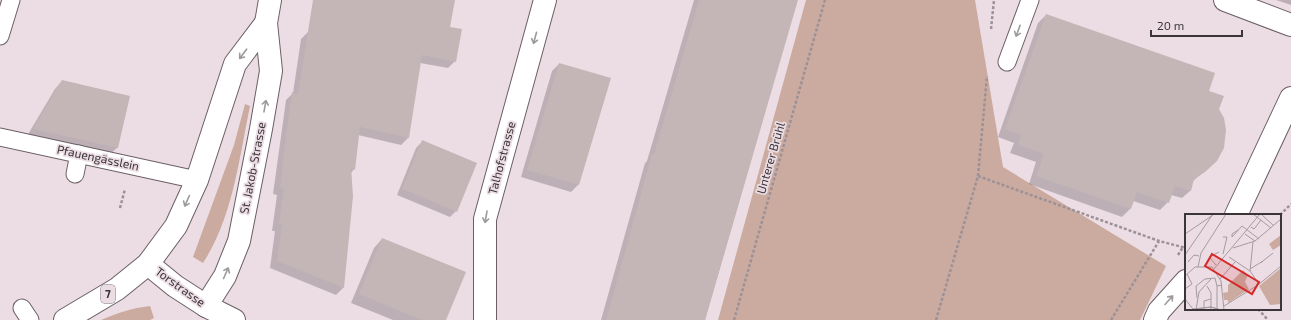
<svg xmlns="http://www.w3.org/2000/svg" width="1291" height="320" font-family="'Exo 2',sans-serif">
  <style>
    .green { fill: #cbaba0 }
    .shadow { fill: #0003 }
    .building { fill: #c4b5b6 }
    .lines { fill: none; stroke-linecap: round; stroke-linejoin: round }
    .lane-casing { stroke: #6b5f64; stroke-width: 19 }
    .street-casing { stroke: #6b5f64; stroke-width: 24 }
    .secondary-casing { stroke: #6b5f64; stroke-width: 24 }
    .primary-casing { stroke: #6b5f64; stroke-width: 24 }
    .path { stroke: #9c9196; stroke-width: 2.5; stroke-dasharray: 3 2; stroke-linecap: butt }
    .lane { stroke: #fff; stroke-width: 17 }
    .street { stroke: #fff; stroke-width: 22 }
    .secondary { stroke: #fff; stroke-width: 22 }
    .primary { stroke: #fff; stroke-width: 22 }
    .oneway { stroke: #9c9a9c }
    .labels { text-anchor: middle; stroke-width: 3.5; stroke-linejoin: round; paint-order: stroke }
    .shield { fill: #ecdde4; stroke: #6f676c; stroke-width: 1 }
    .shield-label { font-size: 11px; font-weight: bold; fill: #3a3538 }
    .street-label { font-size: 12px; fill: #3a3538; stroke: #ecdde4 }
    .inset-road { fill: none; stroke: #a59a9f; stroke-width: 1 }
    .view { fill: #d62828; fill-opacity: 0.15; stroke: #d62828; stroke-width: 2 }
    .inset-edge { fill: none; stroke: #3a3538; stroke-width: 2 }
  </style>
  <rect width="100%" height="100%" fill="#ecdde4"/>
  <g class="green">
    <polygon points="806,0 975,0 1003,167 1166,266 1140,320 718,320"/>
    <path d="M 245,104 L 250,106 C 239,159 233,217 203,263 L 193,257 L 234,145 Z"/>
    <path d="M 150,306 L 154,318 L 150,320 L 101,320 C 117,313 132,308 150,306 Z"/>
  </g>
  <g class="shadow">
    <polygon points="321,0 454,0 448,28 455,61 448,68 420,63 408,138 401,145 358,135 354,169 351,173 352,196 343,288 336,295 270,268 275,231 272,231 277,195 273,194 286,100 293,93 301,39 308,32"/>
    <polygon points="694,0 797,0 705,320 601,320 645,163 647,161"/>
    <polygon points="1276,0 1291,0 1291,5"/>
    <polygon points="1046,15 1208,92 1218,109 1216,161 1192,182 1190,191 1182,198 1171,195 1168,202 1160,210 1133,201 1130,209 1122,217 1029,184 1036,162 1010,153 1014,143 998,137 1038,23"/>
    <polygon points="559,64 578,185 571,192 521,177 552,71"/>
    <polygon points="62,81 129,97 117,148 109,155 27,136 55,89"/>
    <polygon points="422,142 456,211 450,217 397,195 416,148"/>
    <polygon points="382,239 445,320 393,320 351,303 374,248"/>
  </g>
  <g class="building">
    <polygon points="313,0 455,0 450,27 462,29 456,62 422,55 409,138 360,127 355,170 351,168 353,196 344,288 277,261 282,224 279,224 284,188 280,187 287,128 292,92 298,94"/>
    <polygon points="699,0 798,0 705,320 606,320 652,154 654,154"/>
    <polygon points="1046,14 1215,73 1209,91 1224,96 1219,109 1224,118 1226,130 1224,148 1217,161 1205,172 1194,179 1191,191 1175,186 1169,203 1137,192 1131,209 1036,176 1044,154 1018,145 1021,135 1005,129"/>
    <polygon points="559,63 611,78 579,185 527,170"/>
    <polygon points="62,80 130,96 118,148 33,129"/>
    <polygon points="422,140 477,163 457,212 402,189"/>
    <polygon points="382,238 466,272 446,320 422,320 359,294"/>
  </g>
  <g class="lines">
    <g class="lane-casing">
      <g id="lane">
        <polyline points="0,36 11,0"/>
        <polyline points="1007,62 1030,0"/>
        <polyline points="0,137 197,180"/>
        <polyline points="75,174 79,154"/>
        <polyline points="22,308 30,320"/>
      </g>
    </g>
    <g class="street-casing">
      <g id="street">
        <polyline points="1225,0 1291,25"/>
        <polyline points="1236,215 1291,98"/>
        <polyline points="485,320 485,219 545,0"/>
        <polyline points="1155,320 1159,311 1186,281"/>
      </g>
    </g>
    <g class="secondary-casing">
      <g id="secondary">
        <polyline points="148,264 176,226 197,180 235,64 266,23"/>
        <polyline points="206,306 225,276 239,241 261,129 271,71 266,23 270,0"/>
      </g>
    </g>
    <g class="primary-casing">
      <polyline id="primary" points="65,320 117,289 148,264 175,286 206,306 234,320"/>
    </g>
    <g class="path">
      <polyline points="991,29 994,0"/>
      <polyline points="978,176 1159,241"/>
      <polyline points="120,208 125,189"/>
      <polyline points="1280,215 1291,204"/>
      <polyline points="1178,255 1183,247"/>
      <polyline points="1258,309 1268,320"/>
      <polyline points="734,320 825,0"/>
      <polyline points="936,320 978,176 987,76"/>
      <polyline points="1111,320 1159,241 1186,248"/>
    </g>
    <use href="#lane" class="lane"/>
    <use href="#street" class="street"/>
    <use href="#secondary" class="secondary"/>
    <use href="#primary" class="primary"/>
  </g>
  <defs><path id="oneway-shaft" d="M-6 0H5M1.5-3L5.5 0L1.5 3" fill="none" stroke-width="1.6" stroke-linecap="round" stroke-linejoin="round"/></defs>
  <g class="oneway">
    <use href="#oneway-shaft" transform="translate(1018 31) rotate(110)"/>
    <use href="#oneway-shaft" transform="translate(535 38) rotate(105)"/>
    <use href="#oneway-shaft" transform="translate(243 54) rotate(127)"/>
    <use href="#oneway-shaft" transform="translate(265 106) rotate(-80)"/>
    <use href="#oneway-shaft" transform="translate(187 201) rotate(114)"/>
    <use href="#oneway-shaft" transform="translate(486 217) rotate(100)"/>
    <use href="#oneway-shaft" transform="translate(226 273) rotate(-66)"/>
    <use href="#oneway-shaft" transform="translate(1169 300) rotate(-48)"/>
  </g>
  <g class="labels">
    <rect class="shield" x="101" y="285" width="14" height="18" rx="3"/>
    <g class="shield-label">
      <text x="108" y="298">7</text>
    </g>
    <g class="street-label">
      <text transform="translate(98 158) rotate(12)" y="4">Pfauengässlein</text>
      <text transform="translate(502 158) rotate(-75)" y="4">Talhofstrasse</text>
      <text transform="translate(771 158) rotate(-74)" y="4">Unterer Brühl</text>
      <text transform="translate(253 168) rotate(-79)" y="4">St. Jakob-Strasse</text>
      <text transform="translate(180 287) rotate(36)" y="4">Torstrasse</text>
    </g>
  </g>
  <g transform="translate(1185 214)">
    <rect width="96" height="96" fill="#ecdde4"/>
    <path d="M 96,21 L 96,31 L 88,36 L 84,30 ZM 96,54 L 96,90 L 85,91 L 74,72 ZM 58,56 L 63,61 L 60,68 L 64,75 L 43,89 L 43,86 L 39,86 L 38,79 L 43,78 L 43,71 Z" fill="#cbaba0"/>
    <path class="inset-road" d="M 68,0 L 86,14M 76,0 L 89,12M 66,13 L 69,15 L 76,6M 53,16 L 47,20 L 47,23 L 57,12 L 74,25M 0,20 L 28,1M 60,20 L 70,27M 38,23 L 42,23 L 38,40M 48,34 L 70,27 L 96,5M 0,41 L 28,0M 44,43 L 65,57 L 74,70M 78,47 L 88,39M 3,48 L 9,41 L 14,42M 31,51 L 24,43 L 34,38M 13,53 L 16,39 L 41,0M 27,53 L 36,67 L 39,96M 65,55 L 78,47 L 76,49M 28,56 L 75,0M 65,57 L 68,28M 0,62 L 10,53 L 27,53M 35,65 L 50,48M 22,72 L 26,79 L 26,96M 0,75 L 7,70 L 2,60M 12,84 L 11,72 L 20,65 L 30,64 L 32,72 L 37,71M 0,85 L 8,95M 39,92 L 73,71 L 96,52M 19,93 L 19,87 L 26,85M 8,95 L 26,93 L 36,96M 32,95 L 32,72M 6,96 L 26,93 L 36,96M 11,96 L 14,78 L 26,65M 68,96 L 88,96"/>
    <path class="view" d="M 27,40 L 74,68 L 67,80 L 20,52 Z"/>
    <rect width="96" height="96" class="inset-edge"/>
  </g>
  <path d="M1151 30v6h91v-6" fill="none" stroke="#3a3538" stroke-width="2"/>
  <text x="1157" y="30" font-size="12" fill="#3a3538" stroke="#ecdde4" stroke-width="3" paint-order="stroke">20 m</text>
</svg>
